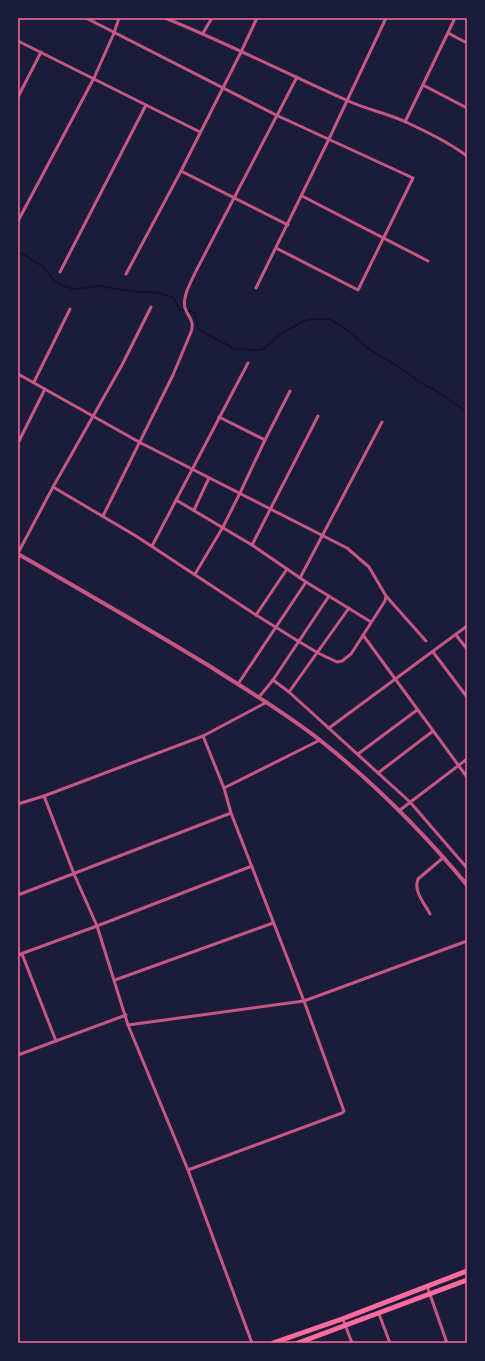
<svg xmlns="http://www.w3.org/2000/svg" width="485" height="1361" font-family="Lato,sans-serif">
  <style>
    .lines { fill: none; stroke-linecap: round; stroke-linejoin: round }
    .stream { stroke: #12122b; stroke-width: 1.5 }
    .minor { stroke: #c65784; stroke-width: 3 }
    .tertiary { stroke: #c65784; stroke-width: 4 }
    .primary { stroke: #ff6b9d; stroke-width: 5 }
    .neatline { fill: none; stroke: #ff6b9d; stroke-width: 1.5 }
  </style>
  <rect width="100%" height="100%" fill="#1b1b3a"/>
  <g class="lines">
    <polyline class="stream" points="18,251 42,266 55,281 64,286 73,289 98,286 138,292 154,292 173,297 180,310 191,311 195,313 198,327 201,331 235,349 259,350 263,349 282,333 304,321 314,319 329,319 346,329 369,349 397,366 421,383 435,390 467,412"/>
    <g class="minor">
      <polyline points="86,18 276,115 413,178 358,290 276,248"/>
      <path d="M 165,18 C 227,43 285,73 346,100 C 365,109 386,113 406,122 C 427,132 448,142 467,156"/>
      <polyline points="203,33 212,18"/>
      <polyline points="448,33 467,43"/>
      <polyline points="18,41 200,132"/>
      <polyline points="423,85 467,108"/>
      <polyline points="18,97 41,52"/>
      <polyline points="405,122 455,18"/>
      <polyline points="181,171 288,225"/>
      <polyline points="302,196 428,261"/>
      <polyline points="18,221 94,78 114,33 119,18"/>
      <polyline points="60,272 146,105"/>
      <polyline points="126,274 181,171 241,52 257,18"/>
      <polyline points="256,288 329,139 386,18"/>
      <polyline points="18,374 139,442 347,548 369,567 386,596 426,641"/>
      <polyline points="34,382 70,309"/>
      <polyline points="219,417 265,440"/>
      <polyline points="18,443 45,389"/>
      <polyline points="53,487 136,536 256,615 298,641 318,653 337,662 342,661 351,654 385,601 386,596"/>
      <polyline points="176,500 252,545 306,582 371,622"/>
      <polyline points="194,510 209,478"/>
      <path d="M 103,516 L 173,375 L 191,332 C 195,321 188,317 185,308 C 182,297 191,282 196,271 L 297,77"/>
      <polyline points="252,545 318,416"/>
      <polyline points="152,546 248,363"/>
      <polyline points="18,553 53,487 122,365 151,307"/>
      <polyline points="195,574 223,527 240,493 265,440 290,391"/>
      <polyline points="300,578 382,422"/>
      <polyline points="256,615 287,569"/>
      <polyline points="363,635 467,777"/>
      <polyline points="456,635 467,649"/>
      <polyline points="433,652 467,697"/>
      <polyline points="273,680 289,692 410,802 467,868"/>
      <polyline points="238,684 306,582"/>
      <polyline points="289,692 349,608"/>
      <polyline points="259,697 273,680 329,596"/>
      <polyline points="329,728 467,626"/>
      <polyline points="358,754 417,710"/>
      <polyline points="378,773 433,731"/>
      <polyline points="224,788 320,740"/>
      <polyline points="44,796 74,874 97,926 128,1025 188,1170 252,1343"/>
      <polyline points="18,804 44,796 203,736 267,702"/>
      <polyline points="400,810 467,759"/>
      <polyline points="18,895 231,813"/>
      <path d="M 430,914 C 425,904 413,891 418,879 L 444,857"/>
      <polyline points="22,954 56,1041"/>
      <polyline points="18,955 97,926 252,866"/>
      <polyline points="115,980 273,923"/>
      <polyline points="128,1025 304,1001 467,941"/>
      <polyline points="18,1055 126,1015"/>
      <polyline points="188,1170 342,1113 344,1111 304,1001 231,813 224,788 203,736"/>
      <polyline points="427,1286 447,1343"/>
      <polyline points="379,1314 390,1343"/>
      <polyline points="343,1319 352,1343"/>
    </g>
    <path class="tertiary" d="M 18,554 C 83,591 147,628 211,667 C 248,691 286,713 321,741 C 375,784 423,832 467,885"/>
    <g class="primary">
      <polyline points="273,1343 342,1319 467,1271"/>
      <polyline points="298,1343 467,1280"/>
    </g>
  </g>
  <rect width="485" height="1361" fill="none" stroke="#1b1b3a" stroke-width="38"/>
  <rect x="19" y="19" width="447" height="1323" class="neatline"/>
</svg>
